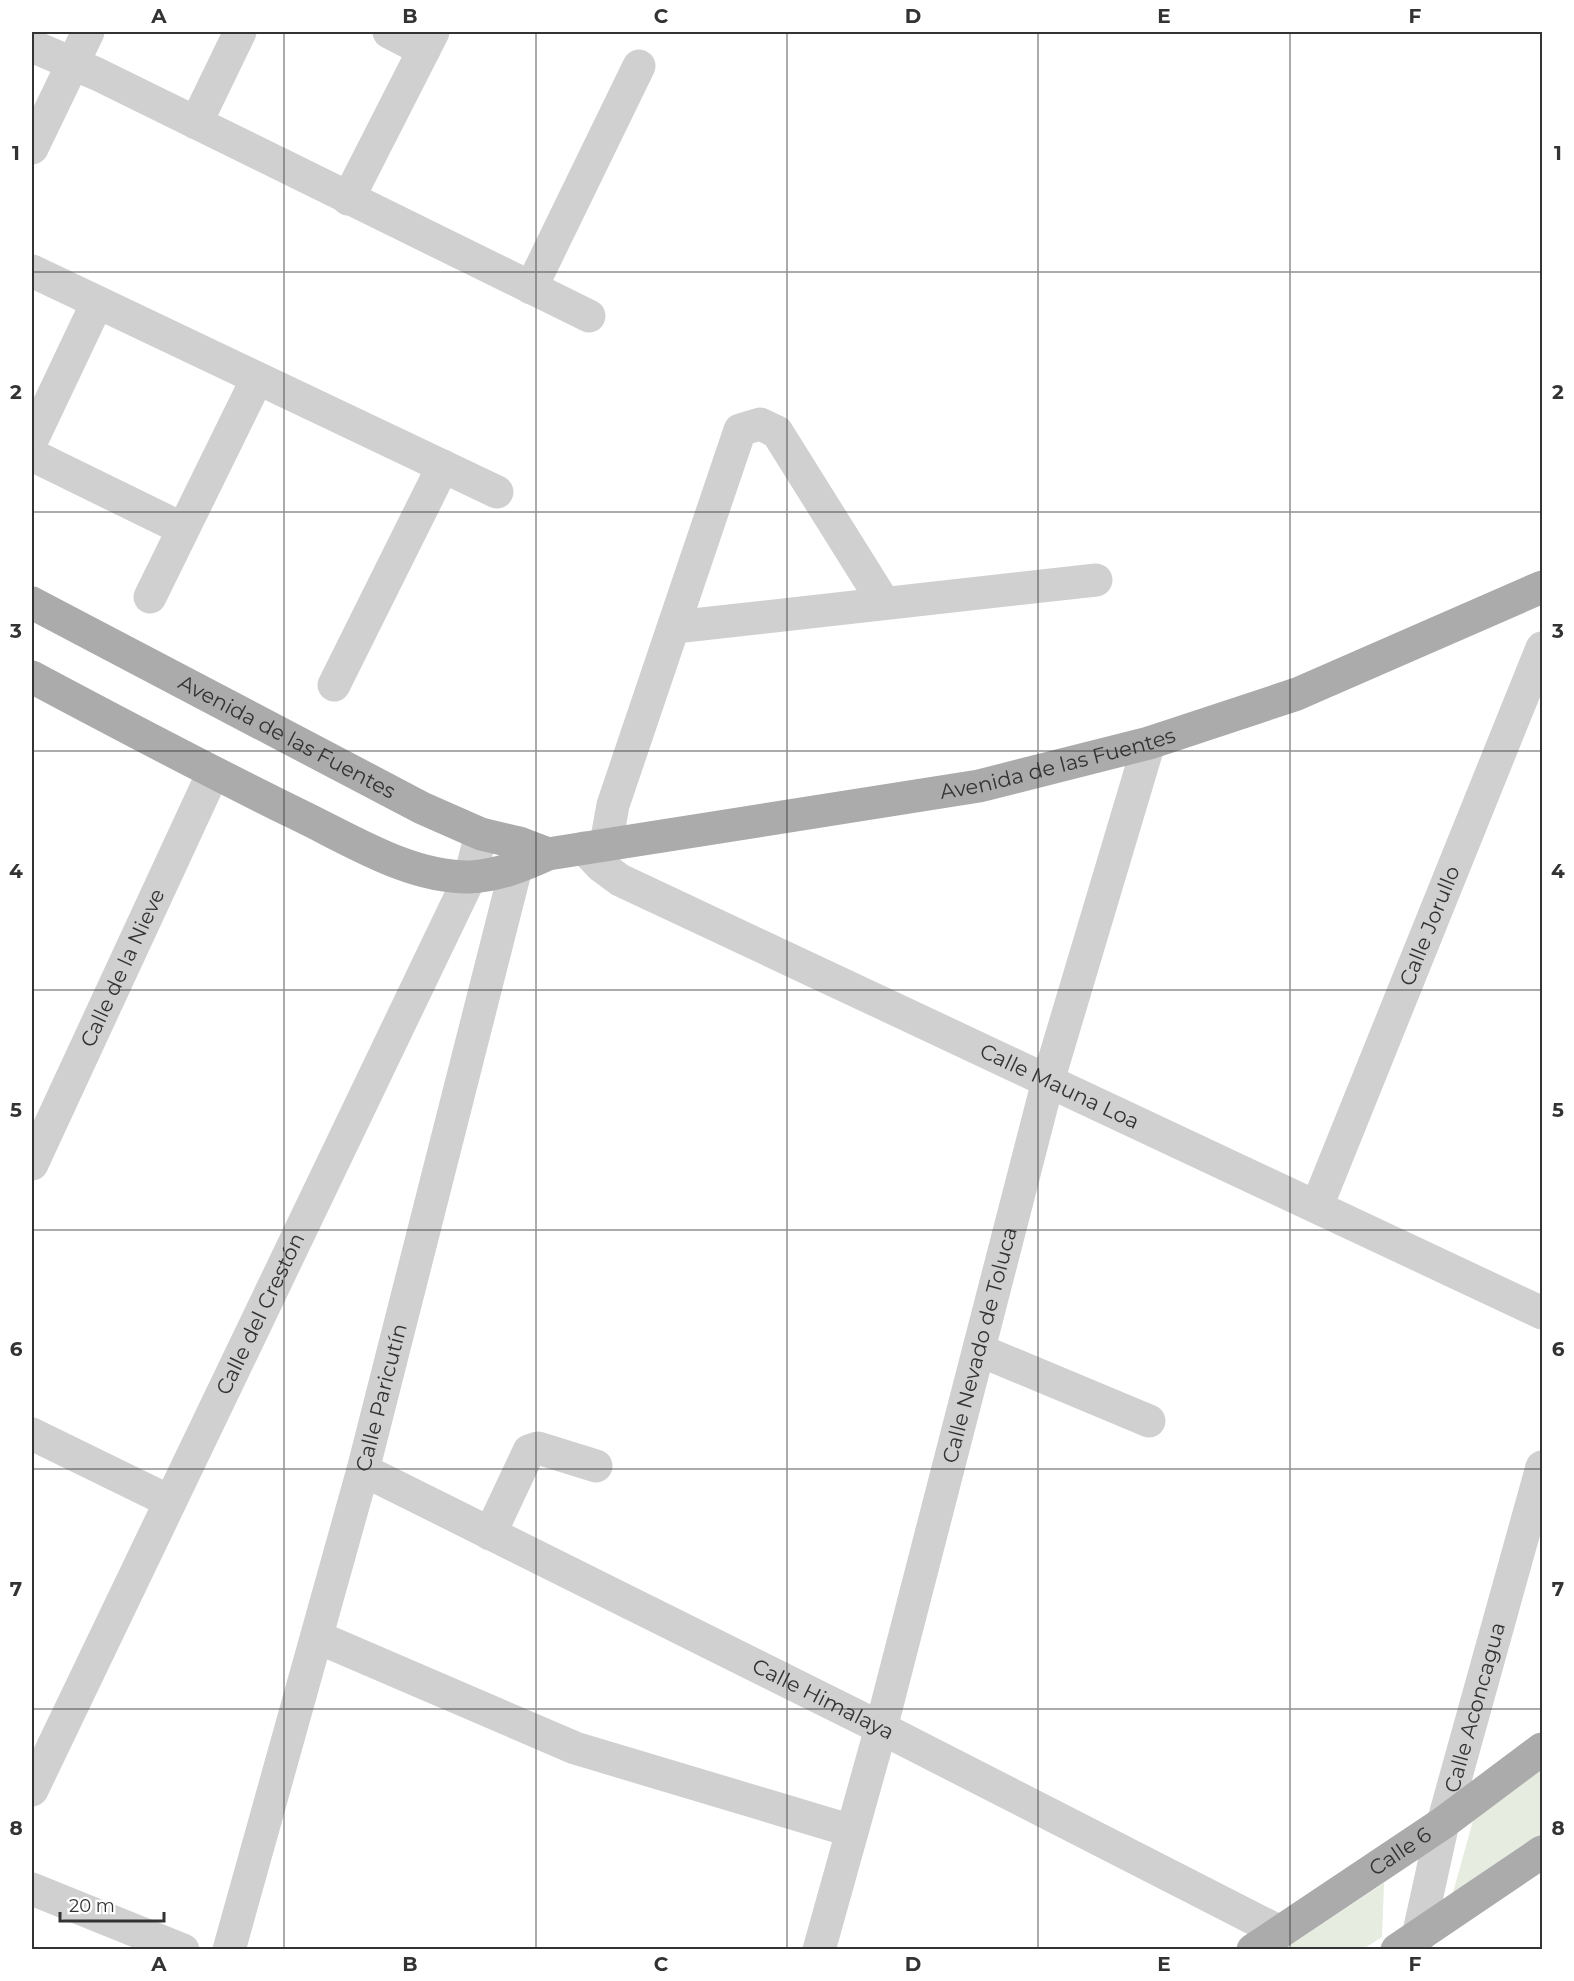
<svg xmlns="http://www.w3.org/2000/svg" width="1574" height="1981" font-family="Montserrat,sans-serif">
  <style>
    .green { fill: #e6ecdf }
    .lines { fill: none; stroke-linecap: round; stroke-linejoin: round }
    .minor { stroke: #d0d0d0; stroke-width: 33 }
    .major { stroke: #ababab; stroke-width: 33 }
    .grid { fill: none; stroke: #333; stroke-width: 1.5; stroke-opacity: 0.55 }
    .labels { text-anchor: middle; stroke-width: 6; stroke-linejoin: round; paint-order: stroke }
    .street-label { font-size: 21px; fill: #333; stroke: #fff }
    .neatline { fill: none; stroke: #333; stroke-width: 2 }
    .grid-label { font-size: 20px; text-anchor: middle; font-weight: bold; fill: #333 }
  </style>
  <rect width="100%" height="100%" fill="#fff"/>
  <g class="green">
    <polygon points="1542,1760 1542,1837 1450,1903 1476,1810"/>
    <polygon points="1384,1883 1382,1937 1363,1949 1284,1949"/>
  </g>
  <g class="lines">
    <g class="minor">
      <polyline points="389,32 424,50"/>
      <polyline points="32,46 97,74 589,316"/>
      <polyline points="196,123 240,32"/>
      <polyline points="32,148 88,32"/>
      <polyline points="348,199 433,32"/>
      <polyline points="32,271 497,492"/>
      <polyline points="531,288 639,66"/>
      <polyline points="32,440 97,303"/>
      <polyline points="32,455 183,529"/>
      <polyline points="150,597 257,379"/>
      <polyline points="675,627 1096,580"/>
      <polyline points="334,685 443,466"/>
      <polyline points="606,844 613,805 740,430 760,424 777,432 884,603"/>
      <path id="s1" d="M 584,848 L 601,866 L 620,880 L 1542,1313"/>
      <path id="s2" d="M 32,1164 L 213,773"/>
      <path id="s3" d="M 1317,1206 L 1542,648"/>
      <polyline points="979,1350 1149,1421"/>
      <polyline points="32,1434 169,1501"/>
      <path id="s4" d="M 363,1470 L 881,1728 L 1280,1932"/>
      <polyline points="490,1534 529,1451 538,1448 596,1466"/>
      <polyline points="317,1637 575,1748 852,1831"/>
      <path id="s5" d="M 32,1790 L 470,877 L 481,834"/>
      <polyline points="32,1889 183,1950"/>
      <path id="s6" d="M 229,1950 L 363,1470 L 516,868 L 519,843"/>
      <path id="s7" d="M 819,1950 L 881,1728 L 1048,1081 L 1149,743"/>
      <path id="s8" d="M 1415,1950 L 1443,1823 L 1542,1467"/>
    </g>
    <g class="major">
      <path id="s9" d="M 32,603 L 422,808 L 481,834 L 519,843 L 548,854"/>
      <path id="s10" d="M 32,677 C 120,724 209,771 299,815 C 351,840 410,878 470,877 C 497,876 524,865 548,854 L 979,786 L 1149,743 L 1297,694 L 1542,587"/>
      <path id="s11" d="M 1253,1950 L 1443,1823 L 1542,1749"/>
      <polyline points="1397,1950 1542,1852"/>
    </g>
  </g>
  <path class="grid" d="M 284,32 L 284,1950M 536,32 L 536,1950M 787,32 L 787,1950M 1038,32 L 1038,1950M 1290,32 L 1290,1950M 32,272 L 1542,272M 32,512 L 1542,512M 32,751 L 1542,751M 32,990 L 1542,990M 32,1230 L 1542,1230M 32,1469 L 1542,1469M 32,1709 L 1542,1709"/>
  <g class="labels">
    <g class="street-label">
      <text dy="7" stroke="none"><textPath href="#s9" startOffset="288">Avenida de las Fuentes</textPath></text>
      <text dy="7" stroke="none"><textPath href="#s10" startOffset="1084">Avenida de las Fuentes</textPath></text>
      <text dy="7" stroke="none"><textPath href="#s3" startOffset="302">Calle Jorullo</textPath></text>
      <text dy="7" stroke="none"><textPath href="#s2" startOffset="216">Calle de la Nieve</textPath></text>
      <text dy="7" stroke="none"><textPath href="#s1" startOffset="534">Calle Mauna Loa</textPath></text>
      <text dy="7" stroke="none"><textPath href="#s5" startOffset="528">Calle del Crestón</textPath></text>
      <text dy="7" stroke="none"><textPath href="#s7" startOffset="626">Calle Nevado de Toluca</textPath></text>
      <text dy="7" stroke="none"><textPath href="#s6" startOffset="573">Calle Paricutín</textPath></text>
      <text dy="7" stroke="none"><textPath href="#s4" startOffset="514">Calle Himalaya</textPath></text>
      <text dy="7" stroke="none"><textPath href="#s8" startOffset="250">Calle Aconcagua</textPath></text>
      <text dy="7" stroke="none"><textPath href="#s11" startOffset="177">Calle 6</textPath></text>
    </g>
  </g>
  <rect width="1574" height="1981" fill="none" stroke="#ffffff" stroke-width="66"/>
  <path d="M60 1912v9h104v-9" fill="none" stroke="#333333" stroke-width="3"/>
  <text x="69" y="1912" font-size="18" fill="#333333" stroke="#ffffff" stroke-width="4.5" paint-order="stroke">20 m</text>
  <rect x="33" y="33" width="1508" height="1915" class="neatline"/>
  <g class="grid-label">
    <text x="159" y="23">A</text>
    <text x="410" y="23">B</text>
    <text x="661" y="23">C</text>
    <text x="913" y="23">D</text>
    <text x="1164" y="23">E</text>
    <text x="1415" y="23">F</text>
    <text x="16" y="160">1</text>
    <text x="1558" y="160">1</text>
    <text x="16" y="399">2</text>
    <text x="1558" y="399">2</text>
    <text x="16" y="638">3</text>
    <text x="1558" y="638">3</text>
    <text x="16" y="878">4</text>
    <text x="1558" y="878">4</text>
    <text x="16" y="1117">5</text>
    <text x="1558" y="1117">5</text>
    <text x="16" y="1356">6</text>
    <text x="1558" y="1356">6</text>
    <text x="16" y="1596">7</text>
    <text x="1558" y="1596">7</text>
    <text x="16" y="1835">8</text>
    <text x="1558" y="1835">8</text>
    <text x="159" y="1971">A</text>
    <text x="410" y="1971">B</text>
    <text x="661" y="1971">C</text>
    <text x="913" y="1971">D</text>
    <text x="1164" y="1971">E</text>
    <text x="1415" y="1971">F</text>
  </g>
</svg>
